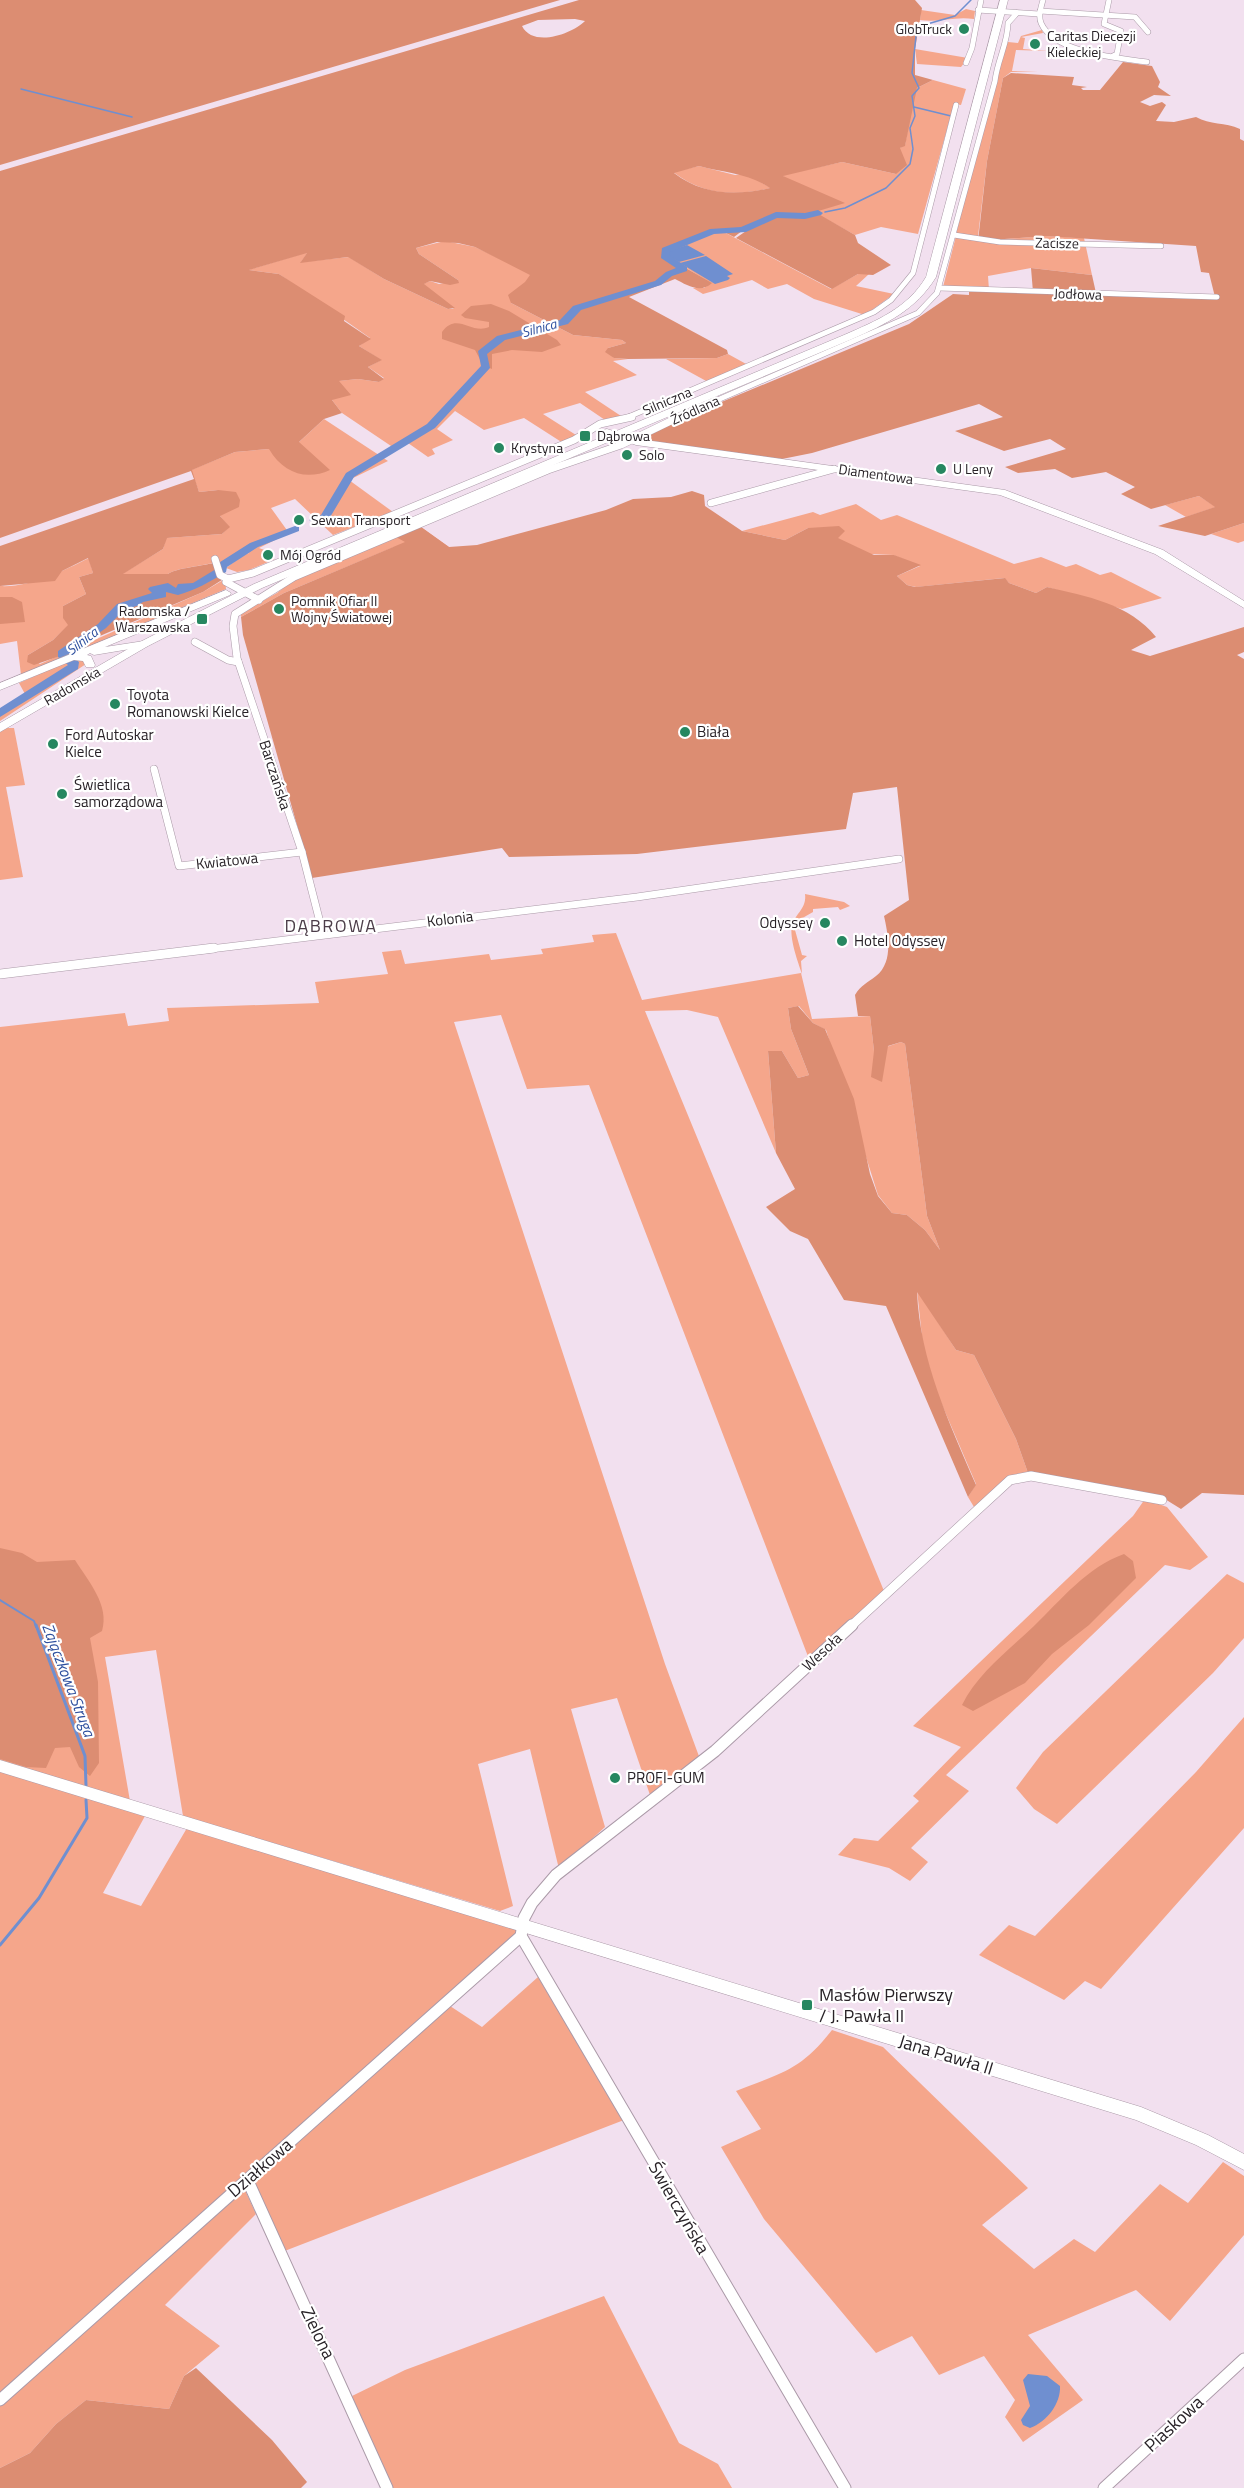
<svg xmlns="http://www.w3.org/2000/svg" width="1244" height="2488" font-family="'Titillium Web',sans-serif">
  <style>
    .green { fill: #f5a68b }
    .forest { fill: #dc8d72; fill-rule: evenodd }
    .water { fill: #6f8fd0 }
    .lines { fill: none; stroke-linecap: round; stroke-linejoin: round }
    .stream-far2 { stroke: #6f8fd0; stroke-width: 1.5 }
    .stream-far1 { stroke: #6f8fd0; stroke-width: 2 }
    .stream { stroke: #6f8fd0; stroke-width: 3 }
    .river { fill: #6f8fd0; fill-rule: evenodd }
    .street-far3-casing { stroke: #ab9aa8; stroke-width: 6 }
    .street-far2-casing { stroke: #ab9aa8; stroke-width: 8 }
    .street-far1-casing { stroke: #ab9aa8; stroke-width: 10 }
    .street-casing { stroke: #ab9aa8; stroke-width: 13 }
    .secondary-casing { stroke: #ab9aa8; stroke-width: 1 }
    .primary-casing { stroke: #ab9aa8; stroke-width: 1 }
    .street-far3 { stroke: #fff; stroke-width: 5 }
    .street-far2 { stroke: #fff; stroke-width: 7 }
    .street-far1 { stroke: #fff; stroke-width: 9 }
    .street { stroke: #fff; stroke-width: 11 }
    .secondary { fill: #fff; fill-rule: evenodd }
    .primary { fill: #fff; fill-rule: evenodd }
    .poi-dot { fill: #268760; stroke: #fff; stroke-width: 2 }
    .labels { text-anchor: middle; stroke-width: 4.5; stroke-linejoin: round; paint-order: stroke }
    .far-poi-label { font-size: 14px; fill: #282227; stroke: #fff; text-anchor: start }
    .far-street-label { font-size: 14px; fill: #282227; stroke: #fff }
    .far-water-label { font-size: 14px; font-style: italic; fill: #2d4f9e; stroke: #fff }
    .poi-label { font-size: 15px; fill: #282227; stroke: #fff; text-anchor: start }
    .street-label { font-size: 15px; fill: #282227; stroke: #fff }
    .water-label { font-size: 16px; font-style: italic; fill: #2d4f9e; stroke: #fff }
    .quarter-label { font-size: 18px; letter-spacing: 1.5px; fill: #4c3d49; stroke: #fff }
    .near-poi-label { font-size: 18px; fill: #282227; stroke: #fff; text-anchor: start }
    .near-street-label { font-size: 18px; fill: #282227; stroke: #fff }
  </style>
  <rect width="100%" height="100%" fill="#f2e0ef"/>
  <g class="green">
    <path d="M 966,9 L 975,11 L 974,19 C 954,16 939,23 920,20 L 921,10 L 955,15 Z"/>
    <polygon points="1042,30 1043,33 1021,37 1025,38 1023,49 1049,51 1016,50 1012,71 1038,72 1011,72 1003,78 987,161 978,236 956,234 1000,62 1008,42 1018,43 1021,36"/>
    <polygon points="915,49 968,58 961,67 917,64"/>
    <polygon points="933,80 966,89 961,105 954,104 918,234 881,227 855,235 815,213 782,175 842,162 896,174 900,148 905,145 912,106 909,102 917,88"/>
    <path d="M 699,166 L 735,175 L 746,174 L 771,188 C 733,196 705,196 673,172 Z"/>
    <polygon points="722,231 831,289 858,274 869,274 856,286 894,294 865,315 814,299 787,284 768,289 752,280 703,294 693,288 704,288 711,283 663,254 670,249"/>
    <polygon points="956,236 978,241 1046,236 1084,238 1092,275 1031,268 988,276 989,290 943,287"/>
    <polygon points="445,241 475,247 526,271 531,275 511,303 573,335 622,340 626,343 608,348 614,358 628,359 613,361 637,375 585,392 624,418 608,422 580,403 543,414 576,435 563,443 524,418 484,430 455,411 437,429 453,440 432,449 435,454 428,457 408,443 397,450 342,413 332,400 338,381 358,379 379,382 384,378 368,367 381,360 359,346 370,338 279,274 248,270 308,252 301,262 349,257 384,279 448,309 454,309 423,284 430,281 439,284 458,280 419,254 416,248"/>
    <polygon points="728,354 748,365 708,382 666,359 717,358"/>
    <path d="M 324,419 L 388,461 L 349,480 L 393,512 L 333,535 L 295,499 L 271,508 L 289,533 L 247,554 L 259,548 L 270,552 L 261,557 L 275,559 L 249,570 L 237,572 L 226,568 L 238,559 L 219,569 L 216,562 C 204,566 175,568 168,574 L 122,574 L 163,549 L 166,538 L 222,534 L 229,527 L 220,516 L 218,490 L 199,492 L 191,470 L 235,452 L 269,449 L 298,443 Z"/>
    <polygon points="1199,496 1216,507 1186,517 1165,505"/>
    <polygon points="856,504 881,520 897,515 1014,564 1041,557 1066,567 1076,564 1100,575 1111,572 1162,598 1122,609 1047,587 1036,593 1009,583 1004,578 916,587 907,585 897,576 920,566 893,555 499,539 858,548 808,528 785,540 742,531 813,512 820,515"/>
    <polygon points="1244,523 1244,541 1238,543 1211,534"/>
    <polygon points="421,527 449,547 394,547 284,593 241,617 241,613 277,593 293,580"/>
    <path d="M 89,558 L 93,573 L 79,577 L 86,594 L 63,606 L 69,625 L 53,640 L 28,655 L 40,664 L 203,592 L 225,579 L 226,589 L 21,675 L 17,641 L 0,644 L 0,586 C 29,588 63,571 89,558 Z"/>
    <polygon points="75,658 81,658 86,664 0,721 0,710 25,694 19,683"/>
    <polygon points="7,728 14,728 25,785 6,787 23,877 0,880 0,731"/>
    <path d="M 805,894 L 844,902 L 850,906 L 840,910 L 838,907 L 813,909 L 813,912 L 799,920 L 799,929 L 795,930 L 802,955 L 807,956 L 801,961 L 802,974 C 798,962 789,938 792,925 C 796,913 807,908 805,894 Z"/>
    <polygon points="616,933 642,1000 801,973 812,1019 870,1016 874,1051 901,1042 905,1044 927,1216 940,1250 925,1230 907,1215 892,1213 878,1195 826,1030 813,1023 799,1006 788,1008 791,1029 809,1075 798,1078 782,1051 768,1051 776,1153 718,1017 687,1010 645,1011 884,1591 809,1659 589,1085 527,1089 501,1015 454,1022 665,1664 700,1759 650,1795 617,1698 571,1709 605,1827 559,1869 530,1749 478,1764 513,1906 500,1911 183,1816 156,1650 105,1657 130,1801 0,1761 0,1027 125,1013 128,1026 169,1021 167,1008 319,1003 315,982 388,974 382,952 401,950 405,964 489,954 491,960 543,954 541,949 594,942 592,935"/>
    <polygon points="917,1290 956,1350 974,1355 1016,1439 1028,1473 974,1507 968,1497 976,1484 937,1393 923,1346"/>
    <polygon points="1145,1499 1167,1507 1208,1557 1190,1570 1165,1565 946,1775 969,1791 911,1848 928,1862 910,1881 889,1868 838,1855 854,1838 878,1841 919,1801 913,1796 961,1747 913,1726 1133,1516"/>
    <polygon points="1227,1574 1244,1583 1244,1638 1213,1673 1057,1824 1034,1809 1016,1788 1043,1752"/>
    <polygon points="1244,1717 1244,1828 1101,1989 1085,1981 1064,2000 979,1955 1009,1925 1035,1936 1196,1772"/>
    <polygon points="0,1771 145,1816 103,1893 141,1906 187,1828 516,1930 516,1937 0,2396"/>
    <polygon points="538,1977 624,2120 282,2252 253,2181 450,2006 482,2027"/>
    <path d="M 832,2030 L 883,2047 L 1028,2188 L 982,2225 L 1034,2269 L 1074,2239 L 1095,2252 L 1160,2184 L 1188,2203 L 1223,2162 L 1244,2176 L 1244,2235 L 1170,2321 L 1136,2290 L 1028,2335 L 1083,2400 L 1023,2442 L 1005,2417 L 1015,2400 L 984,2356 L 939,2375 L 912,2336 L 876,2353 L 764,2219 L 721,2147 L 761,2129 L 736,2091 C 782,2073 801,2070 832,2030 Z"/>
    <polygon points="244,2188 256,2214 165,2305 220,2346 184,2376 169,2409 86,2400 56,2424 30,2453 0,2468 0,2405"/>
    <polygon points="604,2296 679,2443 718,2464 732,2488 390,2488 352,2396 405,2370"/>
  </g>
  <g class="forest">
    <polygon points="0,0 560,0 0,165"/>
    <path d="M 579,0 L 915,0 L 922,8 L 915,49 L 915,75 L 933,80 L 917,88 L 905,146 L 900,148 L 907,165 L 896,174 L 842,162 L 783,176 L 845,203 L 815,212 L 855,235 L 858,243 L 891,265 L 873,275 L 858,274 L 832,289 L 736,238 C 752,227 768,214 789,214 C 799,215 810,219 815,213 C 804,216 797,213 786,214 C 765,215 750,225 734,237 L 722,231 L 670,249 L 663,255 L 712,283 C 700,294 687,285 675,279 L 629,297 L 727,350 L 728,354 L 717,358 L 628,359 L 614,358 L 605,352 L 608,348 L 626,343 L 622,340 L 573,335 L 511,303 L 508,295 L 525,282 L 530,275 L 475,247 L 458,243 L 437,242 L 416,248 L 419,254 L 458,280 L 459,283 L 450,285 L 430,281 L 424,284 L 455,308 L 448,309 L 384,279 L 348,257 L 300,263 L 307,253 L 249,270 L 279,274 L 345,316 L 344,321 L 371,339 L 359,346 L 382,360 L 368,367 L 384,379 L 379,382 L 358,379 L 339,381 L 351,395 L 332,400 L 342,413 L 324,419 L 299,442 L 330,470 C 306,481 283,473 269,449 L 235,452 L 192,470 L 199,492 L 218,490 L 236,492 L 240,500 L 239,507 L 220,516 L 230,527 L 222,534 L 167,538 L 163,549 L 123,574 L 168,574 C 175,568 205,566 217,562 L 225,578 L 203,592 L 74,647 L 60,656 L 34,665 L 27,662 L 28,655 L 53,640 L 68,625 L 63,618 L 63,606 L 86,594 L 79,577 L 93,573 L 88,558 L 62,571 L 55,581 L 0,586 L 0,546 L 194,479 L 191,471 L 0,538 L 0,171 ZM 575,19 L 585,21 C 572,34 533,48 522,26 L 538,20 ZM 699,166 C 725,173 748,173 770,188 C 735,196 703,195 674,173 Z"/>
    <path d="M 1123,62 L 1152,66 L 1160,82 L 1158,87 L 1171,96 L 1154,95 L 1140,102 L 1150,106 L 1162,102 L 1166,105 L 1156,121 L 1174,122 L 1196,117 C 1210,125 1225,122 1240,129 L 1240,139 L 1244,141 L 1244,523 L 1205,536 L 1158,526 L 1215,507 L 1199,496 L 1151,509 L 1121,494 L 1135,487 L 1106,472 L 1072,478 L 1055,469 L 1018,473 L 1005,467 L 1066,449 L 1050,439 L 1004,451 L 955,431 L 1003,417 L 979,404 L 812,453 L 782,459 L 641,440 L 659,428 L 909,324 L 953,294 L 969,295 L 969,290 L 1033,292 L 1031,268 L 1092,275 L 1096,293 L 1215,297 L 1209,273 L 1201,272 L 1196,246 L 1046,236 L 978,241 L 987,161 L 1003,78 L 1011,73 L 1074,77 L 1072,85 L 1087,87 L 1081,88 L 1083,90 L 1100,90 Z"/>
    <path d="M 491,304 L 509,311 L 557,340 L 561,345 L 542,352 L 512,350 L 492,354 L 492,369 L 483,365 L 475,350 L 442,339 L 442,332 C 457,311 471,335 489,327 L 489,322 L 465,318 L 461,315 L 471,306 Z"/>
    <path d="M 692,491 L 704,495 L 705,506 L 742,531 L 785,540 L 808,528 L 839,526 L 845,531 L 838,538 L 874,555 L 894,555 L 921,565 L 897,576 L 907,585 L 915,587 L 1005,578 L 1009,583 L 1036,593 L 1047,587 C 1086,596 1130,604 1156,637 L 1131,650 L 1150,656 L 1244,627 L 1244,652 L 1237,655 L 1244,659 L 1244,1495 L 1202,1493 L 1181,1509 L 1160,1496 L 1028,1473 L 1016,1439 L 974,1355 L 956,1350 L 917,1292 C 920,1361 949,1422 976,1485 L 968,1497 L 886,1306 L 844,1300 L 808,1239 L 790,1231 L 766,1207 L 795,1189 L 776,1153 L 768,1051 L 782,1051 L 798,1078 L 809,1075 L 791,1029 L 788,1008 L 798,1006 L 813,1023 L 825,1029 L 854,1099 L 870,1174 L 878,1196 L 892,1213 L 907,1215 L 925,1230 L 940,1250 L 927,1216 L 905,1044 L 901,1042 L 888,1046 L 882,1082 L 871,1077 L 874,1051 L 870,1016 L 858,1016 L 855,995 C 861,985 867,983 876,976 C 894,962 888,934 884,916 L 909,900 L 897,787 L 853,793 L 846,829 L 637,854 L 509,857 L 502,848 L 312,878 L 243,635 L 241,617 L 284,593 L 405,542 L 396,537 L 421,527 L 449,547 L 477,545 L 606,510 L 633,499 L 671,497 Z"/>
    <polygon points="0,597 12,597 22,602 25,622 0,624"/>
    <path d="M 0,1548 L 22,1553 L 37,1562 L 75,1560 C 88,1581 110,1605 102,1631 L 90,1638 L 98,1682 L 99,1763 L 90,1776 L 79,1767 L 70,1747 L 55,1748 L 46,1768 L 26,1767 L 0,1759 Z"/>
    <path d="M 1124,1554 L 1133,1561 L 1136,1578 L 1089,1625 L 1052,1654 L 1025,1683 L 973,1711 L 962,1705 C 977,1674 1009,1650 1034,1626 C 1061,1600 1087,1567 1124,1554 Z"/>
    <polygon points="196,2368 272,2440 307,2482 301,2488 0,2488 0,2468 30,2453 56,2424 86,2400 169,2409 184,2376"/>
  </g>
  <g class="water">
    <polygon points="687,245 705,255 679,262 667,255 669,251"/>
    <polygon points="706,256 733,274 727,276 730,278 728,280 715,284 680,263"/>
    <path d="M 1028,2374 L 1047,2376 L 1060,2386 C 1061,2403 1047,2422 1030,2428 L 1023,2425 L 1021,2420 L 1030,2406 L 1023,2380 Z"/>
  </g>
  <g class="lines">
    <g class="stream-far2">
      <polyline points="21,89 132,117"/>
      <polyline points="914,107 951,116"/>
      <polyline points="825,212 845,208 886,188 910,164 913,149 910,128 915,116 912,96 919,88 912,73 917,27 955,16 971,0"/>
    </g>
    <polyline class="stream-far1" points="0,1600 34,1621 36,1627"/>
    <g class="stream">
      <polyline points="36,1625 85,1756 86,1786"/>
      <polyline points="0,1945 39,1898 87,1818 86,1800"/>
    </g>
    <g class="river">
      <polygon points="818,210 823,213 821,215 805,219 777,218 746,232 714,234 670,252 669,255 687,267 687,271 672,276 661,285 581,310 568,324 505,340 487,354 490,368 435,428 354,477 329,519 315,523 309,520 321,515 346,473 427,424 481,366 478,351 497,336 560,320 573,306 655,281 666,272 676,268 661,258 662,248 710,229 741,227 776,212 805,213"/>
      <path d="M 295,526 L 299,527 L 299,531 L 258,547 L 227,567 L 226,572 C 210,582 195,590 178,595 L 166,592 L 166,597 L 143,602 L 137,606 L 125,609 L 106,628 L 69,654 L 79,662 L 78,669 L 0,717 L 0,708 L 68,665 L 58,657 L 58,651 L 98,624 L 117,604 L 152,593 L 148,589 L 150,587 L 168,583 L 176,588 L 178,584 L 193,583 L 216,569 L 217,564 L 250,543 Z"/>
    </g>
    <g class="street-far3-casing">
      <g id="street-far3">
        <path d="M 1043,0 C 1041,7 1038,16 1041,23 C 1054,53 1119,58 1147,62"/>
        <polyline points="1109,0 1104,24 1121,31 1117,54 1113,56"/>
        <polyline points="978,10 1039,14"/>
        <polyline points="1040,11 1135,17 1148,32"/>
        <polyline points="966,63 972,48 981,0"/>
        <polyline points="954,235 1000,242 1161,246"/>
        <polyline points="939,288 1217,297"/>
        <polyline points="626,418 874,312 891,300 913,273 956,105"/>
        <path d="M 676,418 L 918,313 L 937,293 L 995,81 C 997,61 1008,43 1008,23 L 1017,13"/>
      </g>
    </g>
    <g class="street-far2-casing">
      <g id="street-far2">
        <polyline points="711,503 834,469"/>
        <polyline points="215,559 220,575 228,579"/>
        <polyline points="228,579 253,573 574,440 600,424 632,417"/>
        <polyline points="228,579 226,582 259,600"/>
        <polyline points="195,642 228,660 238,662"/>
        <polyline points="154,769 179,866 302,852"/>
        <polyline points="323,934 302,852 237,658 233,626 235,614 294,577 548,470 621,445 679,417"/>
        <polyline points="202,950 637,897 899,859"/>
      </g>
    </g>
    <g class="street-far1-casing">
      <g id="street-far1">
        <polyline points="0,974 214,948"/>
        <polyline points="850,1627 1010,1480 1031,1476 1162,1500"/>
      </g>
    </g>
    <g class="street-casing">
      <g id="street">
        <polyline points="247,2179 387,2488"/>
        <polyline points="0,2400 521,1936"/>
        <polyline points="845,2488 521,1936 524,1918 532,1903 556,1875 715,1751 852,1625"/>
        <polyline points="1104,2488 1244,2359"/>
      </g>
    </g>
    <g class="secondary-casing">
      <g id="secondary">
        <polygon points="607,429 638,439 1005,490 1163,550 1244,601 1244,608 1155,554 1000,495 636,445 604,434 604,430"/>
        <polygon points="226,590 231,593 230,595 105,647 144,641 149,644 148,646 94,655 90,653 87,655 91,656 95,665 94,667 86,667 83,661 74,660 0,690 0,683"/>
        <polygon points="0,1760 1141,2107 1208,2135 1244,2154 1244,2170 1196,2145 1136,2120 0,1772"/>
      </g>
    </g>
    <g class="primary-casing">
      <path id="primary" d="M 1000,0 L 1008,0 L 936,277 C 916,310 886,324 852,339 L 262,588 L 148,646 L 0,732 L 0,723 L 140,642 L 254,584 L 844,335 C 876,321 908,308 926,277 Z"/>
    </g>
    <use href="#street-far3" class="street-far3"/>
    <use href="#street-far2" class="street-far2"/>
    <use href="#street-far1" class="street-far1"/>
    <use href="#street" class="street"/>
    <use href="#secondary" class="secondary"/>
    <use href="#primary" class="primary"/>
  </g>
  <g class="poi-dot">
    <circle cx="964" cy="29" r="6"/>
    <circle cx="1035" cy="44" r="6"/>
    <rect x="579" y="430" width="12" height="12" rx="3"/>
    <circle cx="499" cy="448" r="6"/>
    <circle cx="627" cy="455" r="6"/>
    <circle cx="941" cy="469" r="6"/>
    <circle cx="299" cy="520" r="6"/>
    <circle cx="268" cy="555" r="6"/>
    <circle cx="279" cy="609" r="6"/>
    <rect x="196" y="613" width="12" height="12" rx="3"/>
    <circle cx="115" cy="704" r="6"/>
    <circle cx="685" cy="732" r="6"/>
    <circle cx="53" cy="744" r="6"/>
    <circle cx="62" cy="794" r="6"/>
    <circle cx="825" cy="923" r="6"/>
    <circle cx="842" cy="941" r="6"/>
    <circle cx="615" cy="1778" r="6"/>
    <rect x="801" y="1999" width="12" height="12" rx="3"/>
  </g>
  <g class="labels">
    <g class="far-poi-label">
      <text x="952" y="34" text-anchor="end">GlobTruck</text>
      <text x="1047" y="41">Caritas Diecezji<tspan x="1047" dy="16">Kieleckiej</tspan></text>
      <text x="597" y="441">Dąbrowa</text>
      <text x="511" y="453">Krystyna</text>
      <text x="639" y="460">Solo</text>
      <text x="953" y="474">U Leny</text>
      <text x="311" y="525">Sewan Transport</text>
      <text x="280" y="560">Mój Ogród</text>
      <text x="291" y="606">Pomnik Ofiar II<tspan x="291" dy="16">Wojny Światowej</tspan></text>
      <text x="190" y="616" text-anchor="end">Radomska /<tspan x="190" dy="16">Warszawska</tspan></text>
    </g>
    <g class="far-street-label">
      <text transform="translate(1057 243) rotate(1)" y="5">Zacisze</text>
      <text transform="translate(1078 294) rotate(2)" y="5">Jodłowa</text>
      <text transform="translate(667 401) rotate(-23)" y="5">Silniczna</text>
      <text transform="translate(695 410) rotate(-24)" y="5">Źródlana</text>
      <text transform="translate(876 474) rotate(8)" y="5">Diamentowa</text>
      <text transform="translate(72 686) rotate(-30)" y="5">Radomska</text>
    </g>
    <g class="far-water-label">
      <text transform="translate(539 328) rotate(-15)" y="5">Silnica</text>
      <text transform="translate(82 641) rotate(-38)" y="5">Silnica</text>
    </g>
    <g class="poi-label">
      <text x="127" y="700">Toyota<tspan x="127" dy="17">Romanowski Kielce</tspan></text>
      <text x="697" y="737">Biała</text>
      <text x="65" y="740">Ford Autoskar<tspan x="65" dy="17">Kielce</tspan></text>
      <text x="74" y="790">Świetlica<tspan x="74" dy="17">samorządowa</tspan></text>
      <text x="813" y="928" text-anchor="end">Odyssey</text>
      <text x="854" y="946">Hotel Odyssey</text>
      <text x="627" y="1783">PROFI-GUM</text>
    </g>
    <g class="street-label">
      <text transform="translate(275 775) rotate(72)" y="5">Barczańska</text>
      <text transform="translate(227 861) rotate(-6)" y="5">Kwiatowa</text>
      <text transform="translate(450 919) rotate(-7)" y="5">Kolonia</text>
      <text transform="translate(822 1652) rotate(-43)" y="5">Wesoła</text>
    </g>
    <g class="water-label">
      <text transform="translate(69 1680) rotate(69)" y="6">Zajączkowa Struga</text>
    </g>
    <g class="quarter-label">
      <text x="331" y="932">DĄBROWA</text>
    </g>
    <g class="near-poi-label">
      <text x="819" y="2001">Masłów Pierwszy<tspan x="819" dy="21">/ J. Pawła II</tspan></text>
    </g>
    <g class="near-street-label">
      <text transform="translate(946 2055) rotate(17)" y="6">Jana Pawła II</text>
      <text transform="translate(260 2168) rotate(-41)" y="6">Działkowa</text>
      <text transform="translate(679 2208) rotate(60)" y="6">Świerczyńska</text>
      <text transform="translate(318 2333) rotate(64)" y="6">Zielona</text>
      <text transform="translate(1174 2424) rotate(-43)" y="6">Piaskowa</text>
    </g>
  </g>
</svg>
